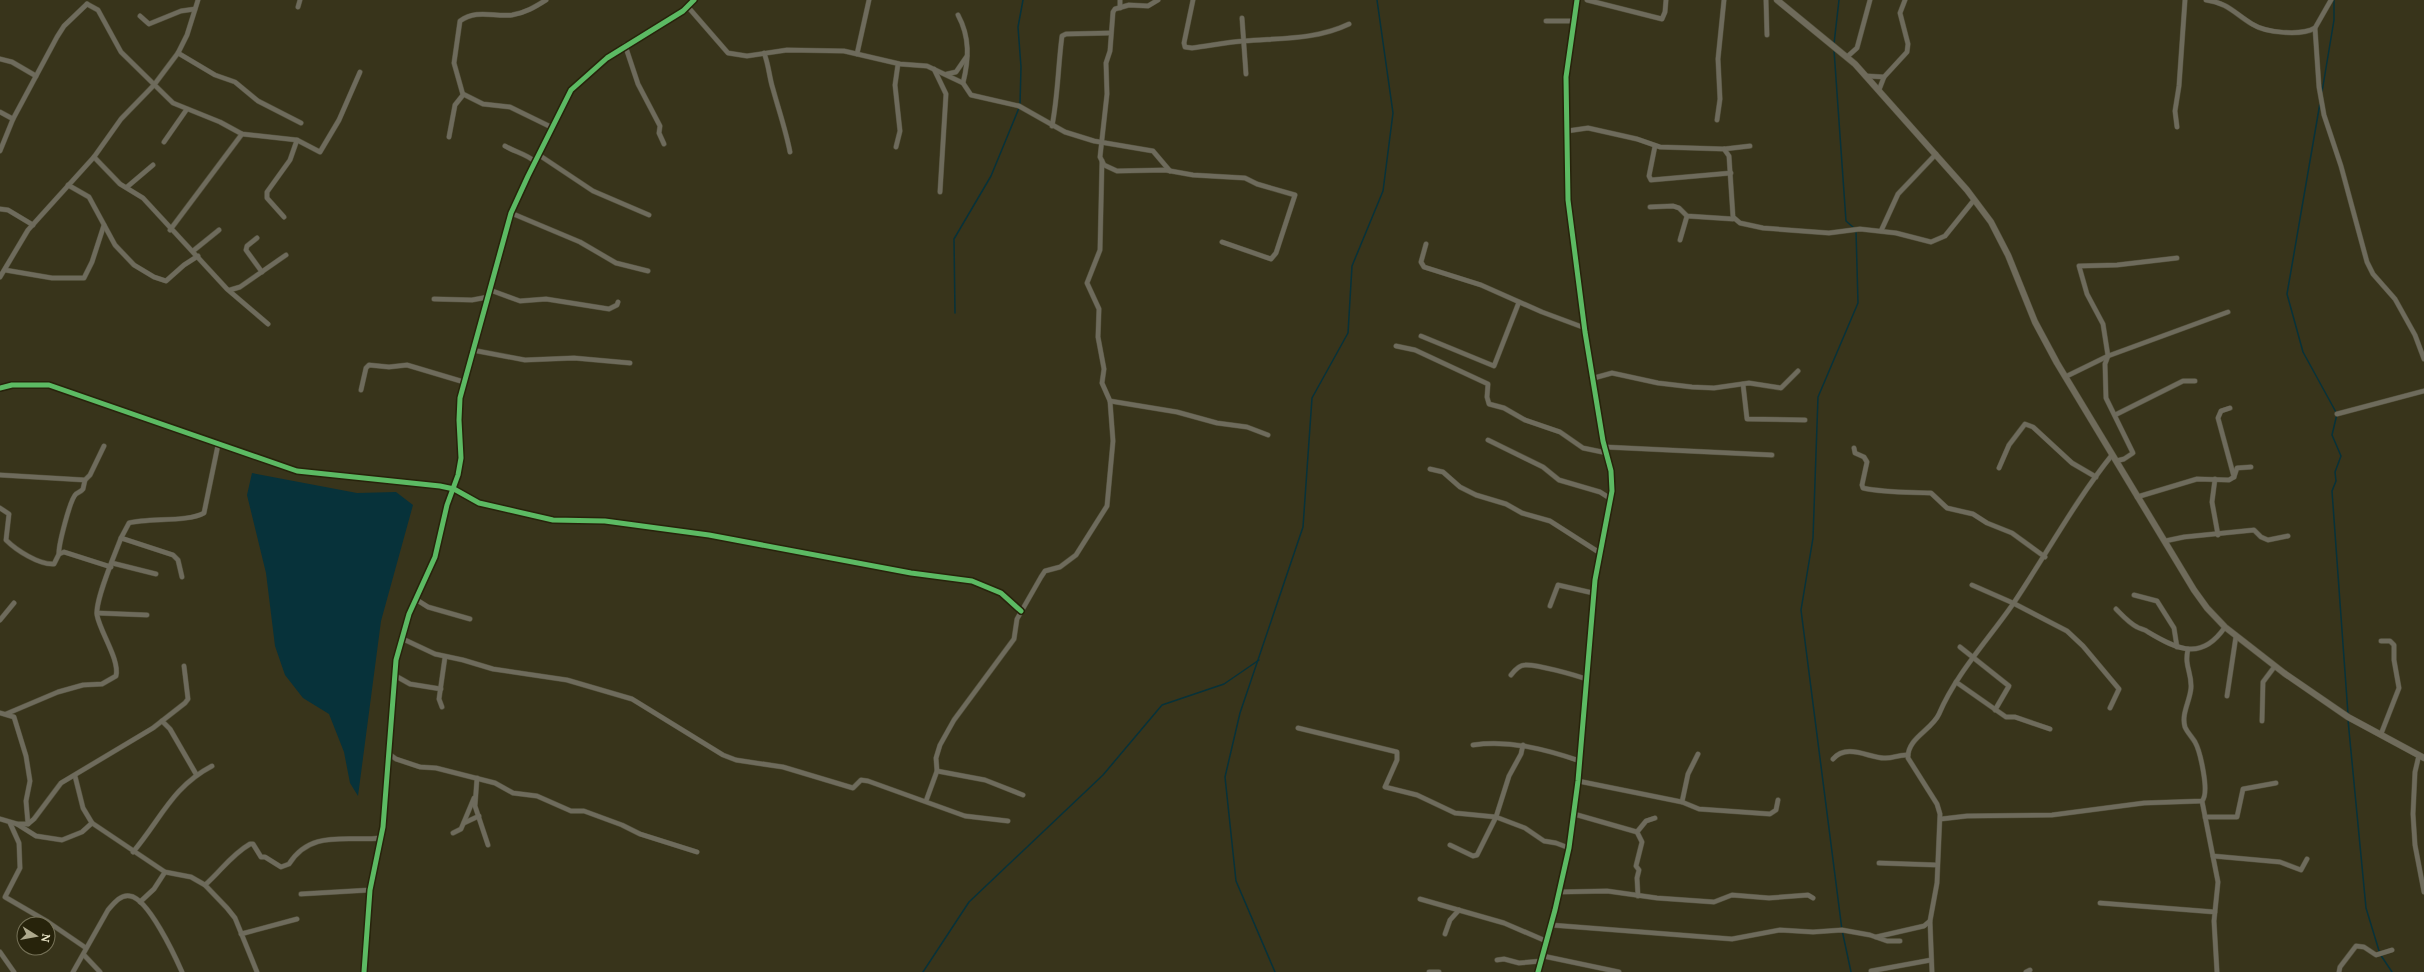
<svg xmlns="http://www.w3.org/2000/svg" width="2424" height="972" font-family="Lora,serif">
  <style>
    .water { fill: #07323a }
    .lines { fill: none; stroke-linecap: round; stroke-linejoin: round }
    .stream { stroke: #07323a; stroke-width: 1.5 }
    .street-casing { stroke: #524f3a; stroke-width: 5.5 }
    .secondary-casing { stroke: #524f3a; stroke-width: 7 }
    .street { stroke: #6e6b5c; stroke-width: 4.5 }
    .secondary { stroke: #6f6b5b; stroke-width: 6 }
    .cycleway-casing { stroke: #27230b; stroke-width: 8 }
    .cycleway { stroke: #5cba63; stroke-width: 5 }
  </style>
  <rect width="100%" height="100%" fill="#38341b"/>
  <polygon class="water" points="252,473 357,493 396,492 413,505 381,621 358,796 350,783 344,752 329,714 303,698 285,675 275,646 266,573 247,495"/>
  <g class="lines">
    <g class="stream">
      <polyline points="1834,44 1839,0"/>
      <polyline points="1834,50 1846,221 1854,228"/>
      <polyline points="2322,92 2334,20 2334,0"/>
      <polyline points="2320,103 2287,294 2303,352 2337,414 2332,435 2341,456 2335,472 2336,481 2332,491 2348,714"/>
      <polyline points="1020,104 1021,67 1018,27 1023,0"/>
      <polyline points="955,313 954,239 991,176 1019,108"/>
      <polyline points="2348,720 2366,908 2380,954 2392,972"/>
      <polyline points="923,972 969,902 1103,775 1162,705 1224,684 1259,660"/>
      <polyline points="1275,972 1236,881 1225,777 1240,713 1303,527 1312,398 1348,333 1352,266 1383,191 1393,113 1377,0"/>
      <polyline points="1851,972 1842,930 1801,610 1813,538 1818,397 1858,303 1856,231"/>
    </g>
    <g class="street-casing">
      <g id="street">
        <polyline points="1158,0 1148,6 1129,5 1115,9 1113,12 1110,51 1106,63 1107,94 1100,157 1104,165 1117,171 1165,170 1193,175 1245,178 1257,184 1295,195 1276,253 1271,259 1222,242"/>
        <path d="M 1193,0 L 1184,43 L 1185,47 L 1192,48 C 1209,46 1227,42 1244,41 C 1279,38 1316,40 1349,24"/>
        <polyline points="1587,0 1662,19 1665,12 1666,0"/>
        <polyline points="1766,0 1767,35"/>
        <path d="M 2206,0 C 2228,3 2234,13 2252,24 C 2266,33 2301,36 2315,28 L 2331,0"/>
        <polyline points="87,4 98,10 121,52 173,103 220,122 242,134 297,140"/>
        <polyline points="298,7 300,0"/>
        <polyline points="688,7 728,53 747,56 787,50 844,51 900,64 927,66 963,83 971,95 1019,106 1065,132 1094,141 1153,151 1170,171"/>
        <polyline points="1120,8 1120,0"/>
        <path d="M 958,15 C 970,37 969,59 963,83"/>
        <polyline points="140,16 149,24 181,11 195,9"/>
        <polyline points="1242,18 1246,74"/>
        <polyline points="1546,21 1573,21"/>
        <polyline points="2315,28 2319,87 2324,115 2341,166 2367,262 2373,274 2395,299 2415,335 2424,359"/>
        <polyline points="625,45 638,84 660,126 659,133 664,144"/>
        <polyline points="178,53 215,75 235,82 258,101 301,123"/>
        <path d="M 764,53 C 769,65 769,77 773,89 C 779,111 786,131 790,152"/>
        <polyline points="857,54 869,0"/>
        <polyline points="1848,56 1857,48 1870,0"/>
        <polyline points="0,59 12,62 36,76"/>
        <polyline points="934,69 946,94 940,192"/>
        <polyline points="947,74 956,72 967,56"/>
        <polyline points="1867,76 1884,77"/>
        <polyline points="1879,90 1884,77 1907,52 1908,44 1900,13 1905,0"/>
        <polyline points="463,94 483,104 510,107 551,127"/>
        <polyline points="0,112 13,119"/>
        <polyline points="1717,120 1720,99 1718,59 1724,0"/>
        <path d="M 1052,126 C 1058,96 1058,66 1062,36 L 1066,34 L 1110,33"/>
        <polyline points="2177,127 2175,111 2179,86 2185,0"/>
        <polyline points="1567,131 1588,128 1637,139 1660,147 1724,149 1750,146"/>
        <path d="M 449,137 L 455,105 L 463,95 L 454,63 L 460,21 C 477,9 493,17 512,15 C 525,13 535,7 546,0"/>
        <polyline points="164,142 187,109"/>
        <path d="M 505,146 C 515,152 526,154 534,161 L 534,165"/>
        <polyline points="1655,146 1649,176 1651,180 1731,173"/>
        <polyline points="896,147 900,131 895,85 898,64"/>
        <polyline points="1724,149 1729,156 1733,217 1740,223 1763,228 1829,233 1860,229 1896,233 1931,242 1945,236 1974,200"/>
        <polyline points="0,151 13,119 57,37 64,26 87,4"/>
        <polyline points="539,155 593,191 649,215"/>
        <polyline points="94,157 120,184 143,198 227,289 268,324"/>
        <polyline points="1102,161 1100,250 1087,283 1099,309 1098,337 1104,369 1102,383 1110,401 1177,412 1217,423 1247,427 1268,435"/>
        <polyline points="68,185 89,197 115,245 134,265 154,277 166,281 184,265 198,256"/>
        <polyline points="127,187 153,165"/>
        <polyline points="1650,207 1673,206 1679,208 1687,216 1733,219"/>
        <polyline points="0,209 8,210 33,225"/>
        <polyline points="511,213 580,242 616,263 648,271"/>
        <polyline points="284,217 267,198 267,192 290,160 297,140 320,152 339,120 360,72"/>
        <polyline points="170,230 242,134"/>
        <polyline points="1881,231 1898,194 1936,154"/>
        <polyline points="257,238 247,246 246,250 262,272"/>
        <polyline points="1680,240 1687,216"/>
        <polyline points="1426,244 1421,262 1424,267 1481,285 1542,312 1585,328"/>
        <polyline points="193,251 219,230"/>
        <polyline points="5,270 52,278 84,278 92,262 104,225"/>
        <polyline points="0,277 28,230 94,157 121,119 154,85 178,53 187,35 198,0"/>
        <polyline points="230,290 240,287 286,255"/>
        <polyline points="490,290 520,301 546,299 609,309 617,305 618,302"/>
        <polyline points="434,299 472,300 488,297"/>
        <polyline points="1421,336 1494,366 1519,302"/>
        <polyline points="1396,346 1415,350 1488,384 1487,397 1489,404 1504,408 1525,420 1560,432 1583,448 1607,453"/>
        <polyline points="472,350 525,360 574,358 630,363"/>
        <polyline points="2065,377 2108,356 2228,312"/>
        <polyline points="1594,378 1612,373 1658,383 1692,387 1714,388 1749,383 1781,388 1798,371"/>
        <polyline points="1743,384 1747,419 1805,420"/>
        <polyline points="0,388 12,385 49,385 297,471 440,486 454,489 479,503 553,520 605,521 709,535 911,573 972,581 1001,593 1021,611"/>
        <polyline points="361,390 366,368 369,365 389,367 407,365 464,382"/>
        <polyline points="2230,408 2221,411 2218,418 2234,477"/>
        <polyline points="2337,414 2424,391"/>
        <polyline points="2115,415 2183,381 2195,381"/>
        <polyline points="1488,440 1543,467 1559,480 1600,492 1611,499"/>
        <polyline points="1605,447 1772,455"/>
        <path d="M 1854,448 L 1855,453 L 1864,457 L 1867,462 L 1862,485 L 1863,488 C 1886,493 1908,492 1931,493 L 1947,508 L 1973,514 L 1987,523 L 2012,533 L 2045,557"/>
        <polyline points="2116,461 2124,459 2133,453 2106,398 2105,364 2108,356 2103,324 2087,294 2079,266 2117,265 2177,258"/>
        <polyline points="1999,468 2009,445 2025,424 2033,427 2072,463 2096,477"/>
        <polyline points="1430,469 1443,472 1460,487 1476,495 1506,504 1522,513 1550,521 1600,553"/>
        <polyline points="0,475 85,480 90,475 104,446"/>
        <polyline points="2215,479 2212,502 2218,535"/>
        <polyline points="2137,497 2197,479 2229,480 2234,477 2237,468 2251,467"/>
        <path d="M 0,508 L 9,514 L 6,540 C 16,550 39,565 54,564 L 59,554 L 64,552 L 111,567"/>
        <path d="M 121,538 L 129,523 C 149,518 189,522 204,513 L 218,445"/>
        <polyline points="2165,541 2184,537 2254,530 2261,537 2268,540 2288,536"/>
        <path d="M 59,554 C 58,547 70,499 76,494 C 78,492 81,492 83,489 L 85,480"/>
        <polyline points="112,563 156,574"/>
        <polyline points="1972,585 2013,603 2067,631 2083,646 2119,689 2110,708"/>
        <polyline points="2134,595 2157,601 2174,628 2177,647"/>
        <polyline points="417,600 428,607 470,619"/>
        <polyline points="1550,606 1558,585 1593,593"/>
        <path d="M 2116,609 C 2122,615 2129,623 2137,627 C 2140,629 2145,629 2148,632 C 2178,650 2202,661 2225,627"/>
        <polyline points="97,613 147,615"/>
        <polyline points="0,620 14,603"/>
        <polyline points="403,639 435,654 463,660 493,669 567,680 632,699 723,755 736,760 783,767 853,788 861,780 868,781 965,816 1008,821"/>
        <polyline points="2381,641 2390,641 2394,645 2394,660 2399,688 2381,734"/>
        <polyline points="1960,647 2009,686 1995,710"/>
        <polyline points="394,675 410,684 441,689"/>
        <path d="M 1511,675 C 1514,671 1519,665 1525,665 C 1536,664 1575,675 1586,679"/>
        <polyline points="1956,682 2006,717 2015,717 2050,729"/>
        <polyline points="2227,696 2236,636"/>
        <polyline points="442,707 439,699 445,657"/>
        <polyline points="0,713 14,717 26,756 30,781 26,801 28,824"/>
        <path d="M 6,714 L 58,692 L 83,685 L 102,684 L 116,676 C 120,660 100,632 97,615 C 95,600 115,554 121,538 L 173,555 L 178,560 L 182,577"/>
        <polyline points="162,721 170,729 196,774"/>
        <polyline points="2262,721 2263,682 2275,666"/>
        <polyline points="1298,728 1397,752 1397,760 1385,787 1417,795 1455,813 1496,817 1525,828 1544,841 1556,843 1569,848"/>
        <path d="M 1473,745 C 1510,740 1545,749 1580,761"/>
        <polyline points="389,754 396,759 420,767 436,768 495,783 513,793 537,796 571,811 584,811 622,825 640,834 697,852"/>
        <polyline points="2419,755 2415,772 2413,814 2415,845 2424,892"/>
        <path d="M 1833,759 C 1847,743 1869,758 1884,758 C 1892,759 1899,754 1908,755"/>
        <polyline points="937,771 985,780 1023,795"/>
        <polyline points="75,776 83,808 92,823 165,872 191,877 205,885 227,908 235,918 257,972"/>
        <polyline points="477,778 475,806 488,845"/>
        <polyline points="1578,781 1682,802 1699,809 1770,814 1776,810 1778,800"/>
        <polyline points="926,801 937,771 936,758 940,745 954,720 1014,639 1017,619 1041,577 1045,571 1060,567 1076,555 1107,506 1113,441 1110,401"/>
        <polyline points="2202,801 2218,882 2214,921 2217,972"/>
        <polyline points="1682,802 1688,774 1698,754"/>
        <polyline points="1574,814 1637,832"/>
        <polyline points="2205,817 2237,817 2243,789 2276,783"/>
        <polyline points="0,819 17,824 28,824 34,819 61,783 153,728 185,703 188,699 184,666"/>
        <path d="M 1941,819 L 1967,816 L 2052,815 L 2144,803 L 2202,801 C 2210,793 2200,751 2195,742 C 2192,737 2187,732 2185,727 C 2181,714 2190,701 2191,688 C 2192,672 2184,667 2188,649"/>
        <polyline points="10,823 19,843 20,868 5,897 48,922 86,948"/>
        <polyline points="464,823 479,816"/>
        <polyline points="17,824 36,836 62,840 82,832 92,823"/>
        <polyline points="453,833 461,829 474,798"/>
        <polyline points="1450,845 1473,856 1477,855 1496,817 1509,776 1521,754 1523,745"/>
        <path d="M 133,852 C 161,819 172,787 212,766"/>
        <polyline points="2213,856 2280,862 2301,870 2307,859"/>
        <polyline points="1879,863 1937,865"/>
        <path d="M 205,885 C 221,871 231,855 250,844 L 253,844 L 261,857 L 265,857 L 281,867 L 289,864 C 311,829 346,842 381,838"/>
        <polyline points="1559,892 1607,891 1657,898 1714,902 1732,895 1769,898 1808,895 1813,898"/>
        <polyline points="301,894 370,890"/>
        <polyline points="1638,896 1637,878 1639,870 1636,866 1642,842 1637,832 1646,821 1655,818"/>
        <polyline points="1420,899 1504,923 1546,941"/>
        <polyline points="140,902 154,889 165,872"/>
        <polyline points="2100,903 2215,912"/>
        <polyline points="1551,925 1732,939 1780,930 1813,932 1842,930 1870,935 1887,941 1900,941"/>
        <polyline points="241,934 297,919"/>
        <polyline points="1445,934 1450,920 1459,910"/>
        <polyline points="1876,937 1924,926 1930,921"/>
        <polyline points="0,952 14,972"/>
        <polyline points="84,955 100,972"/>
        <polyline points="1543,956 1619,972"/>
        <polyline points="1497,960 1504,959 1519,963 1542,961"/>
        <polyline points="1871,971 1931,960"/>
        <path d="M 73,972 L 108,910 C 114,903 121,894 130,896 C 148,898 175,956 182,972"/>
        <polyline points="364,972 370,890 383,827 396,660 409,614 435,557 447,505 458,475 461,458 459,420 460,398 511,213 528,176 571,90 607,58 683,11 694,0"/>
        <polyline points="1429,972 1439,972"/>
        <polyline points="1538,972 1555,910 1569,848 1578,781 1595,580 1612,491 1611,471 1603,441 1585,332 1568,200 1566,77 1577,0"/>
        <path d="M 1932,972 L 1930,921 L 1937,883 L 1940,814 L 1937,804 L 1908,758 C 1907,738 1932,730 1939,714 C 1956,674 1988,640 2013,604 C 2046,555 2075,501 2112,455"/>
        <polyline points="2026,972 2030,970"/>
        <polyline points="2339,972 2340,967 2356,946 2364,947 2376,955 2392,950"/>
      </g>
    </g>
    <g class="secondary-casing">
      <polyline id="secondary" points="1777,0 1855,64 1967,190 1991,222 2008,255 2035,322 2057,363 2194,590 2207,608 2225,627 2284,673 2348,717 2424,758"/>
    </g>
    <use href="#street" class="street"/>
    <use href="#secondary" class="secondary"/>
    <g class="cycleway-casing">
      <g id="cycleway">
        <polyline points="0,388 12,385 49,385 297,471 440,486 454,489 479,503 553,520 605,521 709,535 911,573 972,581 1001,593 1021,611"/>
        <polyline points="364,972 370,890 383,827 396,660 409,614 435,557 447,505 458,475 461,458 459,420 460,398 511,213 528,176 571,90 607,58 683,11 694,0"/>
        <polyline points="1538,972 1555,910 1569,848 1578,781 1595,580 1612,491 1611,471 1603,441 1585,332 1568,200 1566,77 1577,0"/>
      </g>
    </g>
    <use href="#cycleway" class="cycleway"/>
  </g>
  <g transform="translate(36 936) rotate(101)"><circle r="19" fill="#27230b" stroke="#767258"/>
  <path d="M0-3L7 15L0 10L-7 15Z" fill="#aea98d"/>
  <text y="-6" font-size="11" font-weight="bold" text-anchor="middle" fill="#ede8cb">N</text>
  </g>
</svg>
